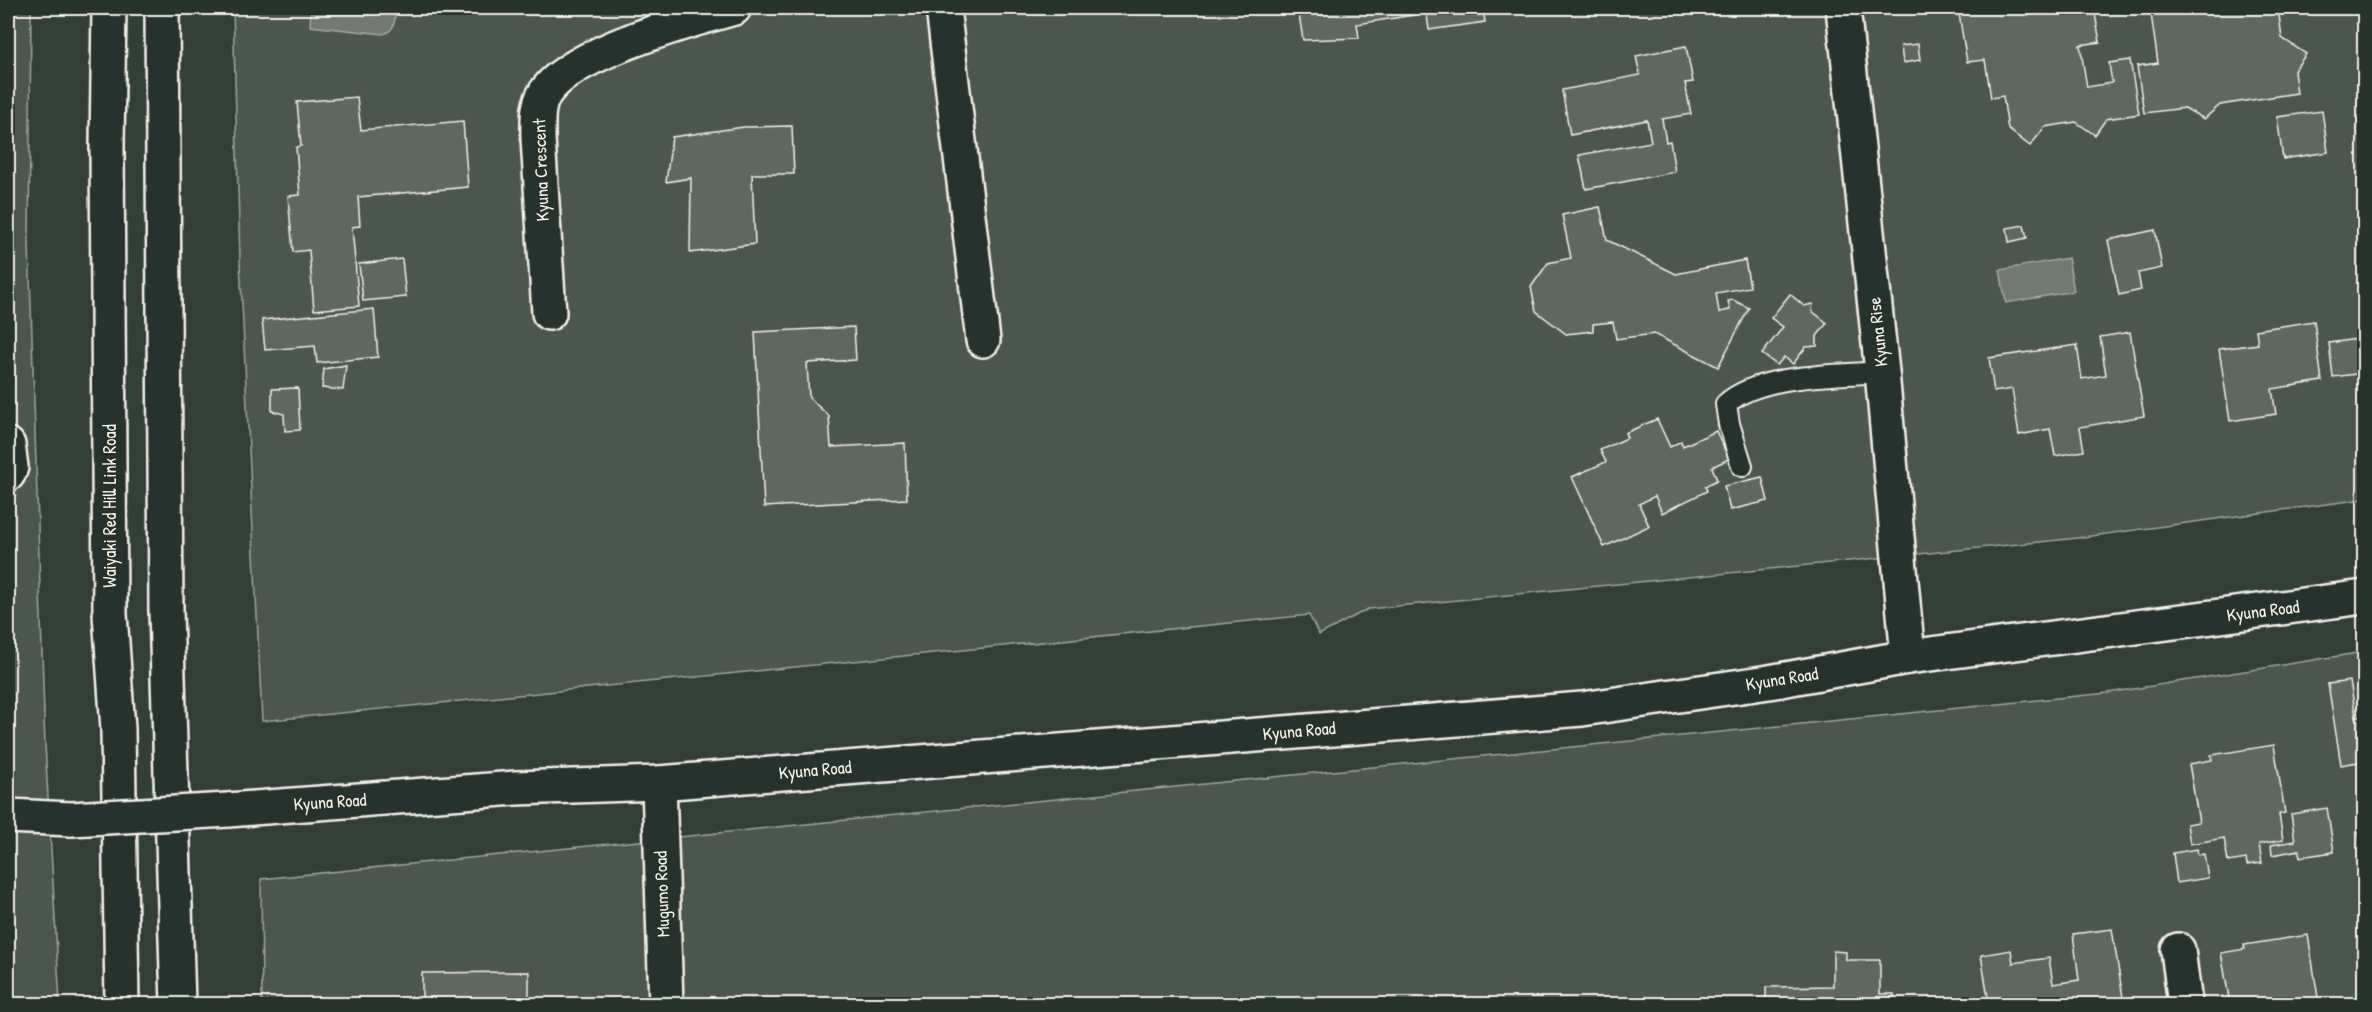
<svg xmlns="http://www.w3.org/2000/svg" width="2372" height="1012" font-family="'Patrick Hand',sans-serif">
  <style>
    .green { fill: #4c564f; stroke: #a0a49c; stroke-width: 1.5 }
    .water { fill: #727972; stroke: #a6a9a1; stroke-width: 1.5 }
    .building { fill: #5f6861; stroke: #f4f1e8; stroke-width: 1.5 }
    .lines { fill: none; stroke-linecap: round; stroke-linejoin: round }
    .lane-casing { stroke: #f4f1e8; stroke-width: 24 }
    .street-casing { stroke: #f4f1e8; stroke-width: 38 }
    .secondary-casing { stroke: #f4f1e8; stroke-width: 38 }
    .lane { stroke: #26332d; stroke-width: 20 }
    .street { stroke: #26332d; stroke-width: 33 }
    .secondary { stroke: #26332d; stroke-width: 33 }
    .secondary-bridge-casing { stroke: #f4f1e8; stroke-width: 38; stroke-linecap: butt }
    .secondary-bridge { stroke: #26332d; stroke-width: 33 }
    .labels { text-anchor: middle; stroke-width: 5; stroke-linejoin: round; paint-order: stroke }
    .street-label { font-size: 18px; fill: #f4f1e8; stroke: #26332d }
  </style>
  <rect width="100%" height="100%" fill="#323e38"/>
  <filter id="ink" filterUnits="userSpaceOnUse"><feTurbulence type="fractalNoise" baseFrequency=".0167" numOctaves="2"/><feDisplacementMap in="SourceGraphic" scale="12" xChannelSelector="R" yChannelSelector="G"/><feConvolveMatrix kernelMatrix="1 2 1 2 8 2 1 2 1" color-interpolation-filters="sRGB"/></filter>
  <g filter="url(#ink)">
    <g class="green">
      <polygon points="8,8 31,8 29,244 45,745 60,1004 8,1004"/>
      <polygon points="233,8 2364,8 2364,499 2069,539 1368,609 1319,635 1309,615 262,721 240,261"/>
      <polygon points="2364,652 2364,1004 262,1004 261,879 2108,693"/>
    </g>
    <g class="water">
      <path d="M 311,8 L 394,8 C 396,19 396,31 383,34 L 310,26 Z"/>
      <polygon points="2068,258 2074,291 2006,303 2000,270"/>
    </g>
    <g class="building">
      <polygon points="1298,8 1413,8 1413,15 1357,24 1359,38 1303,40"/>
      <polygon points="1426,8 1483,8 1485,22 1429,30"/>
      <polygon points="1988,8 2094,8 2100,42 2080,45 2087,87 2112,83 2109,63 2130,60 2139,114 2106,119 2095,135 2076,122 2045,127 2030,146 2008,129 2003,96 1991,98 1985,60 1967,62 1959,14"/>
      <polygon points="2201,8 2278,8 2282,38 2306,54 2294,71 2297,93 2220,105 2204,119 2185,108 2144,113 2137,66 2158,63 2151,14"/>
      <polygon points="1918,44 1920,60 1903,63 1901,46"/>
      <polygon points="1686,46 1693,82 1685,83 1691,114 1662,119 1666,142 1670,141 1675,172 1586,189 1579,155 1651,142 1647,120 1570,135 1562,90 1640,75 1636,56"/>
      <polygon points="357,97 361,130 463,121 468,187 358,197 360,226 352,227 359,306 314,310 309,250 293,252 288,196 300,195 296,147 301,146 297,102"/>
      <polygon points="2322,111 2328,152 2283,159 2277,117"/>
      <polygon points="792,126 794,174 752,174 755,244 690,253 691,178 666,182 672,137 744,127"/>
      <polygon points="1600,207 1607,240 1676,274 1745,260 1750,287 1716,293 1719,312 1730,310 1728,301 1733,300 1749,308 1718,367 1654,334 1616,339 1613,322 1593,324 1593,331 1566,334 1536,311 1531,287 1548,263 1571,258 1562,215"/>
      <polygon points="2024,225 2027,238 2009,242 2007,228"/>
      <polygon points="2155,230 2162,268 2138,273 2141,290 2119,295 2108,240"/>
      <polygon points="402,259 406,297 363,301 359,264"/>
      <polygon points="1790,294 1804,306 1813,304 1812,311 1827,323 1817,336 1817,346 1806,347 1793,364 1784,357 1777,365 1762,354 1783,327 1771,318"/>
      <polygon points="374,309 378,357 317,363 315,346 265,350 262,320"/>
      <polygon points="2314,321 2322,381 2272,389 2276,414 2230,421 2219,349 2258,344 2256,330"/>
      <polygon points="854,327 856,360 807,363 809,398 829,416 831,447 905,443 907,499 764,507 755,332"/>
      <polygon points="2130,332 2144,416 2080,427 2084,451 2055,456 2050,429 2019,435 2012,389 1994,392 1989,358 2077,345 2082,379 2106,375 2100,337"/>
      <polygon points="2364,338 2364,373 2333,377 2329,343"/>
      <polygon points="346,365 343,390 322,388 324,369"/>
      <polygon points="298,388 300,430 285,431 284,414 272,411 272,389"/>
      <polygon points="1657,419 1670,447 1681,441 1683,446 1716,431 1729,459 1712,467 1717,480 1705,486 1707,491 1662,513 1655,496 1639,504 1649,526 1604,547 1572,477 1606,462 1600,450 1627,438 1625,433"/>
      <polygon points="1762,477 1768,501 1730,510 1724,486"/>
      <polygon points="8,610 16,617 8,626"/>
      <polygon points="2350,681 2356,717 2364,716 2364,761 2341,765 2328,684"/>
      <polygon points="2274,745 2285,813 2279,814 2283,840 2259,844 2262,863 2247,865 2246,859 2228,862 2224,838 2190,844 2187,824 2199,822 2189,764 2212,760 2211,755"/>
      <polygon points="2327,808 2334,852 2300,857 2299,850 2272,855 2271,845 2295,841 2291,814"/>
      <polygon points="2359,833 2364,833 2364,860 2363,860"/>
      <polygon points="2197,849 2198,855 2204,854 2208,878 2177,883 2173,853"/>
      <polygon points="2112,929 2124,1004 1989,1004 1981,955 2011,950 2013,963 2049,958 2053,984 2079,980 2073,934"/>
      <polygon points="2308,935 2319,1004 2230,1004 2221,953 2245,949 2244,945"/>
      <polygon points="1833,951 1846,952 1846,960 1880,960 1880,994 1894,994 1894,1004 1766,1004 1766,987 1833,986"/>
      <polygon points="529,972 529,1004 422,1004 422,973"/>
    </g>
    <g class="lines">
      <g class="lane-casing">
        <path id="lane" d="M 1742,466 L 1729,424 L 1726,404 C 1760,373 1837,376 1882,372"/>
      </g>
      <g class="street-casing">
        <g id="street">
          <polyline points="943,8 983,340"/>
          <polyline points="1843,8 1882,372 1908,657"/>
          <path d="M 549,313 L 538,138 C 538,121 536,103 548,89 C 577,52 687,21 734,8"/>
          <polyline points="8,445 11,467 8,474"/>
          <polyline points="659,783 666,1004"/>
          <polyline points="2178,950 2185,1004"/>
        </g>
      </g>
      <g class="secondary-casing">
        <g id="secondary">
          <polyline points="109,8 107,146 110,614 118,729 122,1004"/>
          <polyline points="162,8 166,611 178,1004"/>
          <polyline points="228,810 516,788 659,783 1582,709 1769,682 1908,657 2364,597"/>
          <polyline points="8,816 71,819"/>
        </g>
      </g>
      <use href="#lane" class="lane"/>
      <use href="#street" class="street"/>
      <use href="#secondary" class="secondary"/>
      <g class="secondary-bridge-casing">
        <polyline id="secondary-bridge" points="71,819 228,810"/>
      </g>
      <use href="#secondary-bridge" class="secondary-bridge"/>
    </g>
  </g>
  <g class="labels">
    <g class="street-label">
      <text transform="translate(541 170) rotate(-92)" y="6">Kyuna Crescent</text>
      <text transform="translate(1878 332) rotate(-96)" y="6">Kyuna Rise</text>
      <text transform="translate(110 506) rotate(-90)" y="6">Waiyaki Red Hill Link Road</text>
      <text transform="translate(2263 611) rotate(-7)" y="6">Kyuna Road</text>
      <text transform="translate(1782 679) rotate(-9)" y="6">Kyuna Road</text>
      <text transform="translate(1299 731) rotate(-5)" y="6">Kyuna Road</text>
      <text transform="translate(815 770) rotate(-5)" y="6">Kyuna Road</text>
      <text transform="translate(330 802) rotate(-4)" y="6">Kyuna Road</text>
      <text transform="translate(662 894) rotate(-92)" y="6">Mugumo Road</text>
    </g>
  </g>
  <rect width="2372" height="1012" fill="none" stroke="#26332d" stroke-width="30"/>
  <rect x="15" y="15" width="2342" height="982" fill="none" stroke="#f4f1e8" stroke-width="2" filter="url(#ink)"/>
</svg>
